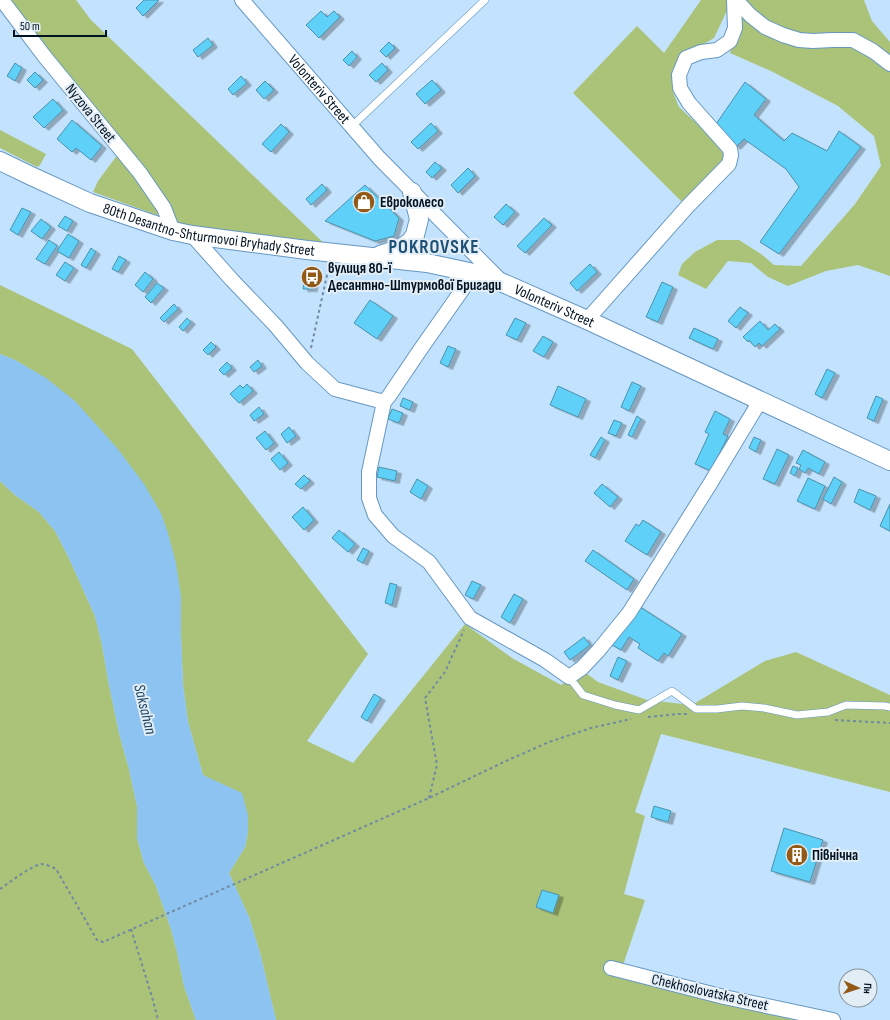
<svg xmlns="http://www.w3.org/2000/svg" width="890" height="1020" font-family="'Sofia Sans Condensed',sans-serif">
  <style>
    .green { fill: #abc379 }
    .water { fill: #8cc3f1 }
    .building { fill: #5fd0f7; stroke: #4a92ab; filter: url(#shadow) }
    .lines { fill: none; stroke-linecap: round; stroke-linejoin: round }
    .service-casing { stroke: #6698c1; stroke-width: 8 }
    .minor-casing { stroke: #6698c1; stroke-width: 16 }
    .tertiary-casing { stroke: #6698c1; stroke-width: 20 }
    .path { stroke: #718aa0; stroke-width: 2; stroke-dasharray: 3 3; stroke-linecap: butt }
    .service { stroke: #fff; stroke-width: 7 }
    .minor { stroke: #fff; stroke-width: 14 }
    .tertiary { stroke: #fff; stroke-width: 18 }
    .labels { text-anchor: middle; stroke-width: 4; stroke-linejoin: round; paint-order: stroke }
    .street-label { font-size: 15px; fill: #011221; stroke: #e2edf5 }
    .poi-label { font-size: 15px; font-weight: bold; fill: #011221; stroke: #e2edf5; text-anchor: start }
    .water-label { font-size: 16px; font-style: italic; fill: #1a4462; stroke: #e2edf5 }
    .district-label { font-size: 19px; font-weight: bold; letter-spacing: 1px; fill: #1e5075; stroke: #e2edf5 }
  </style>
  <defs>
    <filter id="shadow"><feDropShadow dx="4.5" dy="2.5" stdDeviation="0" flood-color="#0004"/></filter>
  </defs>
  <rect width="100%" height="100%" fill="#c3e2fd"/>
  <g class="green">
    <polygon points="2,0 76,0 91,20 333,252 173,231 164,208 157,215 93,192 98,181 121,150"/>
    <polygon points="701,0 732,0 714,38 687,54 672,70 673,92 679,107 731,155 687,207 573,93 637,26 664,53"/>
    <polygon points="740,0 864,0 872,21 890,42 890,276 858,265 826,271 788,286 768,277 751,263 728,261 706,289 678,275 682,264 695,252 717,240 739,240 761,254 774,265 801,266 855,204 881,166 874,136 838,106 771,71 730,53 737,28"/>
    <polygon points="0,130 46,154 40,165 37,167 0,148"/>
    <polygon points="0,285 132,349 368,654 307,741 353,763 465,624 512,658 561,685 583,671 598,682 647,700 692,705 765,661 796,652 890,695 890,792 661,734 635,812 645,816 624,894 645,900 622,968 833,1020 276,1020 260,953 249,917 229,873 245,847 248,832 248,815 203,775 188,722 183,685 181,636 181,597 45,378 15,360 0,354"/>
    <polygon points="0,481 15,495 39,512 55,531 68,556 95,616 102,645 109,685 119,733 129,769 137,806 137,838 144,863 156,886 171,929 177,952 184,986 196,1020 0,1020"/>
  </g>
  <polygon class="water" points="0,354 15,360 46,378 75,401 118,449 144,484 161,513 168,533 176,563 181,597 181,636 183,685 188,722 203,775 242,793 248,815 248,832 245,847 229,873 249,917 260,953 276,1020 196,1020 184,986 177,952 171,929 156,886 144,863 137,838 137,806 129,769 119,733 109,685 102,645 95,616 68,556 55,531 39,512 15,495 0,481"/>
  <g class="building">
    <polygon points="144,0 159,0 143,16 136,8"/>
    <polygon points="321,11 327,17 334,11 340,17 319,38 306,25"/>
    <polygon points="208,38 213,45 198,57 193,50"/>
    <polygon points="389,42 395,48 386,57 380,51"/>
    <polygon points="352,51 357,57 349,66 343,60"/>
    <polygon points="15,63 22,68 15,81 7,76"/>
    <polygon points="382,63 388,70 376,82 369,75"/>
    <polygon points="35,72 43,80 35,88 27,80"/>
    <polygon points="241,76 247,83 233,95 228,89"/>
    <polygon points="432,80 441,90 425,104 416,94"/>
    <polygon points="265,81 274,90 264,99 256,90"/>
    <polygon points="745,82 766,99 754,115 784,141 792,133 827,151 839,131 861,147 779,254 760,242 799,187 786,169 744,139 736,147 714,127"/>
    <polygon points="53,99 63,110 44,128 33,117"/>
    <polygon points="72,120 102,146 91,160 76,148 72,152 57,139"/>
    <polygon points="431,123 438,131 418,149 411,142"/>
    <polygon points="281,124 289,132 271,152 262,144"/>
    <polygon points="435,162 442,168 432,178 426,172"/>
    <polygon points="468,168 475,176 458,193 451,185"/>
    <polygon points="322,184 327,190 311,205 306,199"/>
    <polygon points="365,185 399,218 394,236 375,241 325,221"/>
    <polygon points="506,204 515,212 503,225 494,217"/>
    <polygon points="22,208 31,212 18,235 10,230"/>
    <polygon points="65,216 73,221 67,231 58,226"/>
    <polygon points="544,218 552,225 525,253 517,246"/>
    <polygon points="41,219 51,227 42,239 31,231"/>
    <polygon points="68,234 79,241 69,258 57,251"/>
    <polygon points="49,240 57,246 45,264 36,259"/>
    <polygon points="91,248 96,252 86,268 81,265"/>
    <polygon points="119,256 126,260 118,272 112,269"/>
    <polygon points="65,262 74,268 65,281 56,275"/>
    <polygon points="590,264 597,272 577,291 570,283"/>
    <polygon points="145,272 153,279 143,292 135,285"/>
    <polygon points="304,281 313,281 313,289 303,289"/>
    <polygon points="662,282 673,287 658,322 646,317"/>
    <polygon points="157,283 164,288 151,303 145,297"/>
    <polygon points="370,300 393,316 377,339 354,323"/>
    <polygon points="174,304 178,309 164,322 160,318"/>
    <polygon points="740,307 748,313 736,328 728,321"/>
    <polygon points="187,318 191,322 183,331 179,327"/>
    <polygon points="515,318 526,323 517,340 506,335"/>
    <polygon points="760,321 768,330 775,324 780,329 762,346 759,343 755,347 749,340 748,342 743,337"/>
    <polygon points="694,328 718,339 713,349 689,338"/>
    <polygon points="543,336 553,342 544,357 533,351"/>
    <polygon points="211,342 216,347 208,355 203,350"/>
    <polygon points="448,346 456,349 448,367 440,363"/>
    <polygon points="258,360 262,366 254,372 250,367"/>
    <polygon points="227,362 232,368 224,375 219,370"/>
    <polygon points="827,369 835,373 822,398 815,394"/>
    <polygon points="632,382 641,386 629,411 621,407"/>
    <polygon points="247,384 253,391 239,403 230,394 240,385 243,388"/>
    <polygon points="558,386 586,399 578,417 550,405"/>
    <polygon points="876,396 883,399 874,421 867,418"/>
    <polygon points="403,398 413,402 410,410 400,406"/>
    <polygon points="259,407 264,414 254,421 250,415"/>
    <polygon points="392,409 403,413 399,423 388,419"/>
    <polygon points="715,411 730,419 723,434 728,436 711,471 695,464 709,434 705,432"/>
    <polygon points="637,416 641,419 632,437 628,435"/>
    <polygon points="614,420 622,423 616,436 608,433"/>
    <polygon points="289,427 296,436 287,443 281,434"/>
    <polygon points="265,431 274,443 266,450 256,438"/>
    <polygon points="601,437 605,440 595,458 590,455"/>
    <polygon points="754,437 761,440 756,452 749,448"/>
    <polygon points="777,449 789,455 775,484 763,479"/>
    <polygon points="803,450 825,462 819,474 808,468 805,473 799,469 801,465 796,463"/>
    <polygon points="279,452 288,463 280,470 271,459"/>
    <polygon points="793,466 798,468 795,476 790,473"/>
    <polygon points="379,467 397,471 395,481 377,477"/>
    <polygon points="304,475 310,481 301,489 295,484"/>
    <polygon points="834,477 842,482 831,504 823,499"/>
    <polygon points="808,478 825,486 815,509 797,501"/>
    <polygon points="417,479 428,486 421,499 410,492"/>
    <polygon points="602,484 618,497 610,507 594,493"/>
    <polygon points="859,489 876,496 870,510 854,502"/>
    <polygon points="890,504 890,531 880,526"/>
    <polygon points="303,507 314,520 304,530 292,517"/>
    <polygon points="643,520 661,532 647,555 625,541 636,524 639,526"/>
    <polygon points="339,530 355,544 348,552 332,538"/>
    <polygon points="363,548 369,551 363,563 357,560"/>
    <polygon points="593,550 634,579 627,590 585,561"/>
    <polygon points="472,581 481,585 473,599 465,595"/>
    <polygon points="390,583 397,585 392,605 385,603"/>
    <polygon points="514,594 523,599 510,623 501,617"/>
    <polygon points="637,605 682,634 668,656 664,653 658,661 638,648 640,644 629,637 621,650 612,645"/>
    <polygon points="584,637 590,645 570,660 564,652"/>
    <polygon points="618,657 627,661 618,680 610,676"/>
    <polygon points="374,694 381,698 367,721 361,717"/>
    <polygon points="654,806 671,811 668,822 651,817"/>
    <polygon points="784,828 823,840 810,882 771,871"/>
    <polygon points="542,890 559,895 553,913 536,907"/>
  </g>
  <g class="lines">
    <g class="service-casing">
      <g id="service">
        <polyline points="351,127 485,0"/>
        <polyline points="569,677 583,695 615,705 639,710 672,691 696,709 717,709 742,706 764,708 797,715 828,712 846,705 885,706 890,707"/>
      </g>
    </g>
    <g class="minor-casing">
      <g id="minor">
        <polyline points="2,0 45,57 140,173 164,208 173,231"/>
        <path id="s1" d="M 242,0 L 379,158 L 502,282"/>
        <polyline points="736,0 750,15 765,27 783,35 799,40 813,41 832,40 853,40 873,51 890,64"/>
        <polyline points="192,235 232,280 276,326 307,363 335,389 384,402"/>
        <polyline points="474,273 420,350 389,396 384,402 369,472 369,498 375,515 393,536 429,562 470,618 545,660 569,677 582,668 598,651 629,613 710,484 760,401"/>
        <polyline points="587,320 687,207 729,164 731,155 730,149 689,103 680,88 679,75 686,58 701,52 717,50 730,41 735,28 734,0"/>
        <polyline points="611,968 724,997 833,1020"/>
      </g>
    </g>
    <g class="tertiary-casing">
      <g id="tertiary">
        <path id="s2" d="M 0,161 L 29,175 L 90,203 L 173,231 L 192,235 L 307,250 L 427,263 L 474,273 L 503,283 L 587,320 L 890,461"/>
        <polyline points="380,255 401,248 410,242 415,235 419,219 412,192"/>
      </g>
    </g>
    <g class="path">
      <polyline points="311,348 329,266"/>
      <polyline points="648,717 678,714 687,714"/>
      <polyline points="835,720 890,723"/>
      <polyline points="429,798 437,765 425,698 445,672 464,630"/>
      <path d="M 0,889 C 10,882 31,866 41,864 C 46,864 52,867 56,869 L 97,940 L 103,942 L 429,798 L 506,761 L 549,742 L 591,728 L 631,719"/>
      <polyline points="131,929 152,997 158,1020"/>
    </g>
    <use href="#service" class="service"/>
    <use href="#minor" class="minor"/>
    <use href="#tertiary" class="tertiary"/>
  </g>
  <defs>
    <g id="shop-disc" transform="scale(1.15)"><circle r="9.5" fill="#935916" stroke="#e2edf5"/><path d="M-5-2.5h2.3a2.7 3.5 0 0 1 5.4 0H5L5.5 6h-11ZM-1.5-2.5h3a1.5 2.3 0 0 0-3 0Z" fill="#fff"/></g>
    <g id="bus-disc" transform="scale(1.15)"><circle r="9.5" fill="#935916" stroke="#e2edf5"/><path d="M-5-6H5V4H4V6H2V4H-2V6H-4V4H-5ZM-3.5-4V0h7V-4ZM-3.5 1.2v1.5H-2V1.2ZM2 1.2v1.5H3.5V1.2Z" fill="#fff"/></g>
    <g id="building-disc" transform="scale(1.15)"><circle r="9.5" fill="#935916" stroke="#e2edf5"/><path d="M-4-6H4V6H1V3H-1V6H-4ZM-2.5-4.3h1.7v1.8h-1.7ZM.8-4.3h1.7v1.8H.8ZM-2.5-1h1.7V.8h-1.7ZM.8-1h1.7V.8H.8Z" fill="#fff"/></g>
  </defs>
  <g fill-rule="evenodd">
    <use href="#shop-disc" x="364" y="202"/>
    <use href="#bus-disc" x="312" y="277"/>
    <use href="#building-disc" x="797" y="855"/>
  </g>
  <g class="labels">
    <g class="street-label">
      <text dy="5" stroke="none"><textPath href="#s1" startOffset="118">Volonteriv Street</textPath></text>
      <text transform="translate(91 113) rotate(51)" y="5">Nyzova Street</text>
      <text dy="5" stroke="none"><textPath href="#s2" startOffset="222">80th Desantno-Shturmovoi Bryhady Street</textPath></text>
      <text dy="5" stroke="none"><textPath href="#s2" startOffset="578">Volonteriv Street</textPath></text>
      <text transform="translate(710 992) rotate(13)" y="5">Chekhoslovatska Street</text>
    </g>
    <g class="poi-label">
      <text x="380" y="207">Евроколесо</text>
      <text x="328" y="273">вулиця 80-ї<tspan x="328" dy="17">Десантно-Штурмової Бригади</tspan></text>
      <text x="812" y="860">Північна</text>
    </g>
    <g class="water-label">
      <text transform="translate(146 709) rotate(76)" y="6">Saksahan</text>
    </g>
    <g class="district-label">
      <text x="434" y="253">POKROVSKE</text>
    </g>
  </g>
  <g transform="translate(858 988) rotate(93)"><circle r="19" fill="#e2edf5" stroke="#8895a0"/>
  <path d="M0-3L7 15L0 10L-7 15Z" fill="#935916"/>
  <text y="-6" font-size="11" font-weight="bold" text-anchor="middle" fill="#011221">Пн</text>
  </g>
  <path d="M14 30v6h92v-6" fill="none" stroke="#011221" stroke-width="2"/>
  <text x="20" y="30" font-size="12" fill="#011221" stroke="#e2edf5" stroke-width="3" paint-order="stroke">50 m</text>
</svg>
